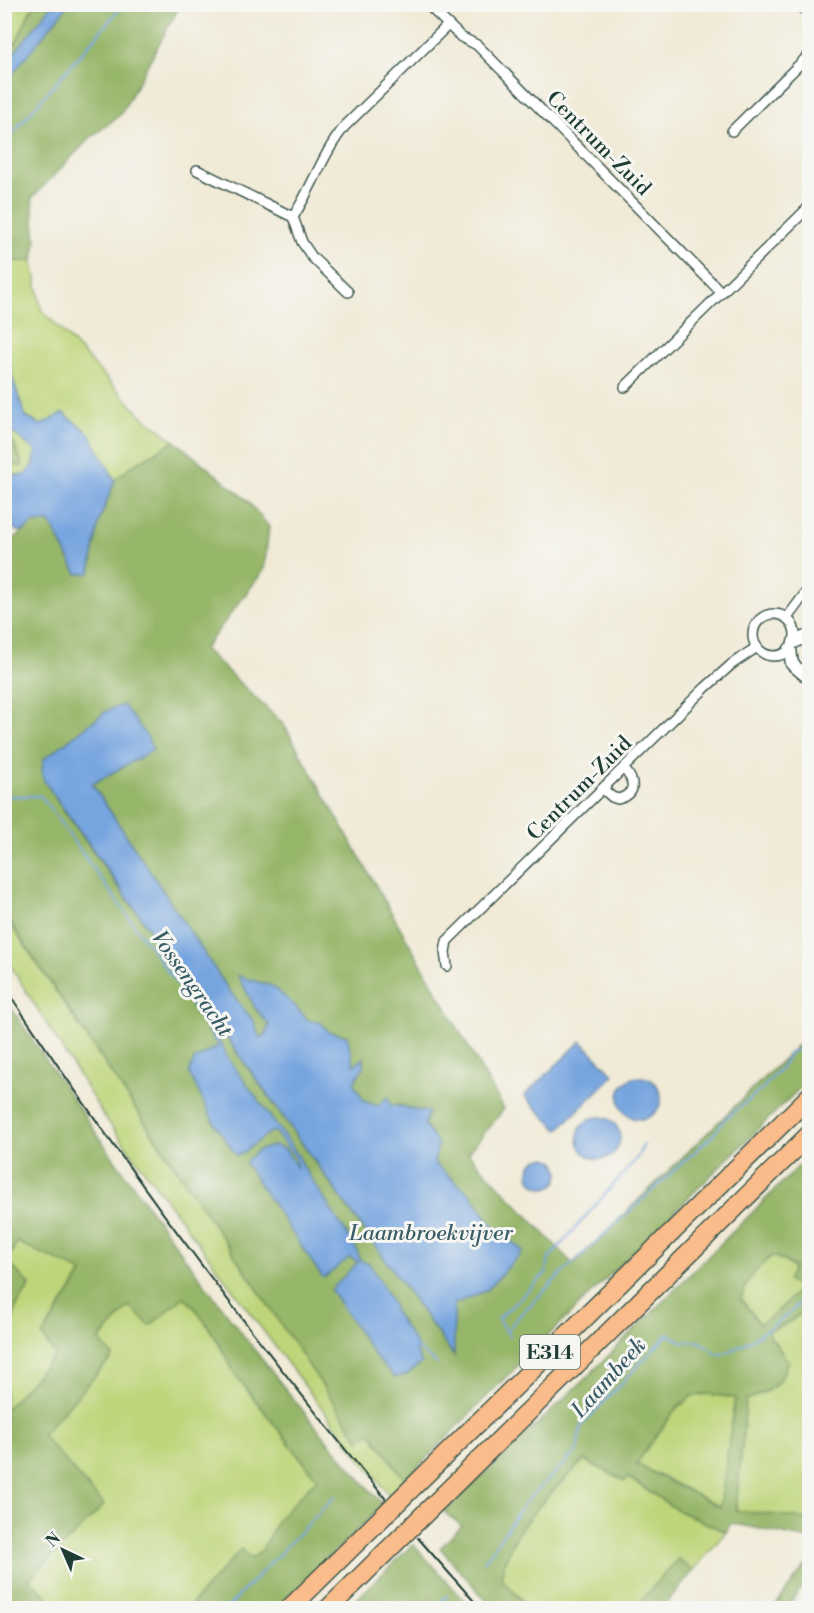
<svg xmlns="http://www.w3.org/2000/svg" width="814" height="1613" font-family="'Libre Bodoni',serif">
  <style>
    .green { fill: #bed579; stroke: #6e8956; stroke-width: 1.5 }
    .forest { fill: #96b669; stroke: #5a7a4e; stroke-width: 1.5; fill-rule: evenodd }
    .water { fill: #76a4df; stroke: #4a708a; stroke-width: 1.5 }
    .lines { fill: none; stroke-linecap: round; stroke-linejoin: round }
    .stream { stroke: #76a4df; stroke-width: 2 }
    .minor-casing { stroke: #3e574c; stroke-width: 12 }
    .tertiary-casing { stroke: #3e574c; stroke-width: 15 }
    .motorway-casing { stroke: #3e574c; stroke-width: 21 }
    .minor { stroke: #fff; stroke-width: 9 }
    .tertiary { stroke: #fff; stroke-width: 12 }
    .motorway { stroke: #f9bc8a; stroke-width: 18 }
    .rail { stroke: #1f3d34; stroke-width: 2 }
    .labels { text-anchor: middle; stroke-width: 6; stroke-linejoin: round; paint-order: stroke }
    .shield { fill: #f6f6f2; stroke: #60746d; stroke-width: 1.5 }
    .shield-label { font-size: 20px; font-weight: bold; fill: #1f3d34 }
    .street-label { font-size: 21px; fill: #1f3d34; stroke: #f6f6f2 }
    .water-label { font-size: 22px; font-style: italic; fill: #395c67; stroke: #f6f6f2 }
  </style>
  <rect width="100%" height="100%" fill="#f6f6f2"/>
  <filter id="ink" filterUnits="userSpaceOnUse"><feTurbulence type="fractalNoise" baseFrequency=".0167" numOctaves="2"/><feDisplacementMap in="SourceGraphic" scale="12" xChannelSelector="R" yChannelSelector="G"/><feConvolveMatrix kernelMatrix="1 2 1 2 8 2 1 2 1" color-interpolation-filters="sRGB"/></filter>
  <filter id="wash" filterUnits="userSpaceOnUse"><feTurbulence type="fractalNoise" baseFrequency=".008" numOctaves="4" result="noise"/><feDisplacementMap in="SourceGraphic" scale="24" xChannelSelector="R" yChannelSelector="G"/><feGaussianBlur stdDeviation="1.35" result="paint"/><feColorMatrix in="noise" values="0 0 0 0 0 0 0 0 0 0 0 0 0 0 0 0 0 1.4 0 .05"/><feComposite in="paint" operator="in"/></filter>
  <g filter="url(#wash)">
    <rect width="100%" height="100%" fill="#f0ead6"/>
    <g class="green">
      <polygon points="5,5 37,5 30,11 17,41 5,57"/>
      <polygon points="4,261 33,261 41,309 142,416 175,441 130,467 115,480 89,433 41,425 26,417 11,374 11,365 5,362"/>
      <polygon points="8,429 36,451 34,464 25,475 12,475 5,471 4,465 23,466"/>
      <polygon points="4,915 359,1439 371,1433 405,1480 389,1495 288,1364 104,1116 5,957"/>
      <polygon points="17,1242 83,1271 43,1336 55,1355 5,1410 5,1340 9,1332 17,1306 30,1285 7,1261"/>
      <path d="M 772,1256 C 793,1263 794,1269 801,1289 L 775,1314 L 760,1324 L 741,1299 C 747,1280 756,1268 772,1256 Z"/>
      <polygon points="184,1296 195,1308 214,1335 235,1374 317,1479 301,1495 261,1551 251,1559 241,1550 188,1608 59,1608 29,1579 104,1505 42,1435 113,1355 99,1341 129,1306"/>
      <path d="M 809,1304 L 809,1519 L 736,1511 L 746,1400 C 773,1389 778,1389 788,1361 L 766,1331 C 785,1326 797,1319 809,1304 Z"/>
      <polygon points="709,1394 735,1398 721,1507 636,1464 676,1409 692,1396"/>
      <path d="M 584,1460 L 624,1481 L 627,1477 L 679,1511 L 726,1532 L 693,1571 L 678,1559 L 634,1608 L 529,1608 L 501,1578 C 510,1526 549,1496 584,1460 Z"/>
    </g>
    <g class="forest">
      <polygon points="37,5 180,5 121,114 89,139 32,198 36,242 33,261 5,261 4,57 17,41 30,11"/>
      <polygon points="4,421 23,466 5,465"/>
      <path d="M 175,441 L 247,500 L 269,527 L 264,570 L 204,649 L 284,725 L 504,1109 L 468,1153 L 573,1264 L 809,1034 L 809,1079 L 500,1383 L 405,1480 L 371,1433 L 359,1440 L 5,915 L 4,533 L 16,538 L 33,523 L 50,522 L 77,574 L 90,573 L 99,521 L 115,480 L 130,467 ZM 108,710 L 153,750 L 92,784 L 228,989 L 254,1022 L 259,1037 L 265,1036 L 269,1025 L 256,1009 L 239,976 L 292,1003 L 308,1020 L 321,1023 L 354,1065 L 364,1058 L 363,1067 L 354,1083 L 364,1101 L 377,1106 L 403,1105 L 415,1111 L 438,1144 L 433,1163 L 471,1195 L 493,1226 L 522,1251 L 487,1290 L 454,1304 L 453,1355 L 55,798 L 65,744 Z"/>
      <path d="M 5,999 C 122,1174 243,1347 383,1505 L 276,1608 L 188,1608 L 241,1549 L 251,1559 L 261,1551 L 279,1518 L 317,1479 L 235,1374 L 214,1335 L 195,1308 L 184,1297 L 150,1326 L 129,1306 L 99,1340 L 113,1356 L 42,1435 L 104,1505 L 29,1579 L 59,1608 L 5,1608 L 5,1410 L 55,1355 L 42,1336 L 83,1272 L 17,1242 L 7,1261 L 30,1285 L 17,1306 L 9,1332 L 5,1340 Z"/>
      <path d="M 809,1156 L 809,1304 C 797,1319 785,1325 767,1331 L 788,1361 C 777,1390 773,1388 746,1400 L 736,1510 L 809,1519 L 809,1539 L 731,1523 L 726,1532 L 679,1511 L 628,1477 L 625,1481 L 584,1460 C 550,1494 509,1528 501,1578 L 529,1608 L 493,1608 L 440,1548 L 462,1526 L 444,1512 L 584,1380 ZM 772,1256 L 781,1259 L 794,1267 L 788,1280 L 800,1289 L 775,1314 L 760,1324 L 741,1299 C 747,1280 756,1268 772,1256 ZM 709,1394 L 735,1398 L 720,1507 L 636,1464 L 676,1409 L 692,1396 Z"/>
      <polygon points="413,1544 471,1608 348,1608"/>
      <polygon points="678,1559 693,1571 663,1608 634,1608"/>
      <polygon points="809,1561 809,1579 786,1608 777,1608 775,1606"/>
    </g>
    <g class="water">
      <polygon points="52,5 68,5 5,83 5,65"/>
      <polygon points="5,362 11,365 11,374 26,417 41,425 63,413 89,433 115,480 99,521 90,573 77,574 50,522 33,523 24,531 16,531 5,516 5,471 12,475 25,475 34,464 36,451 8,429 5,421"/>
      <path d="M 123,705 L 146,735 L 153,750 L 92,784 L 228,989 L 254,1022 L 259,1037 L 265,1036 L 269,1025 L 256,1009 L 238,976 L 272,986 L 292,1003 L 308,1020 L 321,1023 L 329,1032 L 347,1036 L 354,1065 L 364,1058 L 363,1067 L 354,1083 L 364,1101 L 377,1106 L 388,1097 L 391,1106 C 405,1105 415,1111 429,1112 L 424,1125 L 438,1144 L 434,1163 L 471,1195 L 493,1226 L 523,1251 L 487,1290 L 454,1304 L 454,1356 L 44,781 L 42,769 L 44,759 L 108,710 Z"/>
      <polygon points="192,1003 223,1047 227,1057 298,1155 303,1166 356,1248 360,1260 370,1264 394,1307 394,1311 417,1346 416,1351 422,1363 406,1375 395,1377 377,1359 331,1290 358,1262 350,1257 325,1277 322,1277 246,1164 247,1160 257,1151 275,1145 286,1150 297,1168 295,1157 275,1132 270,1132 241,1154 236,1155 215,1124 189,1073 194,1060 218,1046 190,1004"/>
      <polygon points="581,1041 614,1075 558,1130 524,1096"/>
      <circle cx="640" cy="1098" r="21"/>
      <circle cx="599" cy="1138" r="21"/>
      <circle cx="544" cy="1173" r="15"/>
    </g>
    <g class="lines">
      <g class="stream">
        <polyline points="4,143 124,4"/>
        <polyline points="4,796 41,796 192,1005"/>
        <polyline points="507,1332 514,1321 561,1274 713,1135 725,1119 761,1090 782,1066 790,1052 802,1048 810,1040"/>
        <polyline points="510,1337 498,1319 546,1273 549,1258 637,1158 644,1144"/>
        <polyline points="416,1347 437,1364"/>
        <path d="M 711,1350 L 718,1355 C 736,1352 780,1322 794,1309 C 801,1303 803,1292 810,1285"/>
        <polyline points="484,1562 526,1501 577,1451 581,1426 668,1334 683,1342 698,1341 709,1348"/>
        <polyline points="227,1608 335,1496"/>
        <polyline points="432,1608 447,1596"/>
      </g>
    </g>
  </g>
  <g filter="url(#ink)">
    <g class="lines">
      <g class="minor-casing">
        <g id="minor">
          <polyline points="427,4 461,37 477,45 721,292"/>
          <polyline points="799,4 810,15"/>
          <polyline points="732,131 810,54"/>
          <polyline points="197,170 293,217"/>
          <path d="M 348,292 L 312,257 L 302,242 L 293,217 C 312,188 323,153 345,126 L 447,26"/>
          <polyline points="625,387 810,206"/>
          <circle cx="774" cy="635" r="21"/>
          <polyline points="787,618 810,587"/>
          <path d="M 603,789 L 612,797 L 618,799 C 637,794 635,781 624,769"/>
          <polyline points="447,966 445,952 447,941 705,688 732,664 757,647"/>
        </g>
      </g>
      <g class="tertiary-casing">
        <g id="tertiary">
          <polyline points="794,642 810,635"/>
          <polyline points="790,649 792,664 810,679"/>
        </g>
      </g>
      <g class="motorway-casing">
        <g id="motorway">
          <polyline points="290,1608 810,1096"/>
          <polyline points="329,1608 810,1134"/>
        </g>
      </g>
      <use href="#minor" class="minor"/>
      <use href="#tertiary" class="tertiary"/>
      <use href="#motorway" class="motorway"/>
      <g class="rail">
        <path d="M 4,986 C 122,1164 250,1334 385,1498"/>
        <polyline points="418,1538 480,1608"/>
      </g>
    </g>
  </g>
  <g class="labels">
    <rect class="shield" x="520" y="1335" width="60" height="34" rx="4.5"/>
    <g class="shield-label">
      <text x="550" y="1359">E314</text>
    </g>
    <g class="street-label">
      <text transform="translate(599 143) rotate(45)" y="7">Centrum-Zuid</text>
      <text transform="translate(579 788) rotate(-45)" y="7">Centrum-Zuid</text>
    </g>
    <g class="water-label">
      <text transform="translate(193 983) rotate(55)" y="8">Vossengracht</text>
      <text x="431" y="1240">Laambroekvijver</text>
      <text transform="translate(608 1377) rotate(-48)" y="8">Laambeek</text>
    </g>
  </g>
  <rect width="814" height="1613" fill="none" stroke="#f6f6f2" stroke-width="24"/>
  <g transform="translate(63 1550) rotate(316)" stroke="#f6f6f2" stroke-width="4.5" paint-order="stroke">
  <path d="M0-4.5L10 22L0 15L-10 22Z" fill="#1f3d34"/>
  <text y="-9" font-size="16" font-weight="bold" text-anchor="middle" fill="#1f3d34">N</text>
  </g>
</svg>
